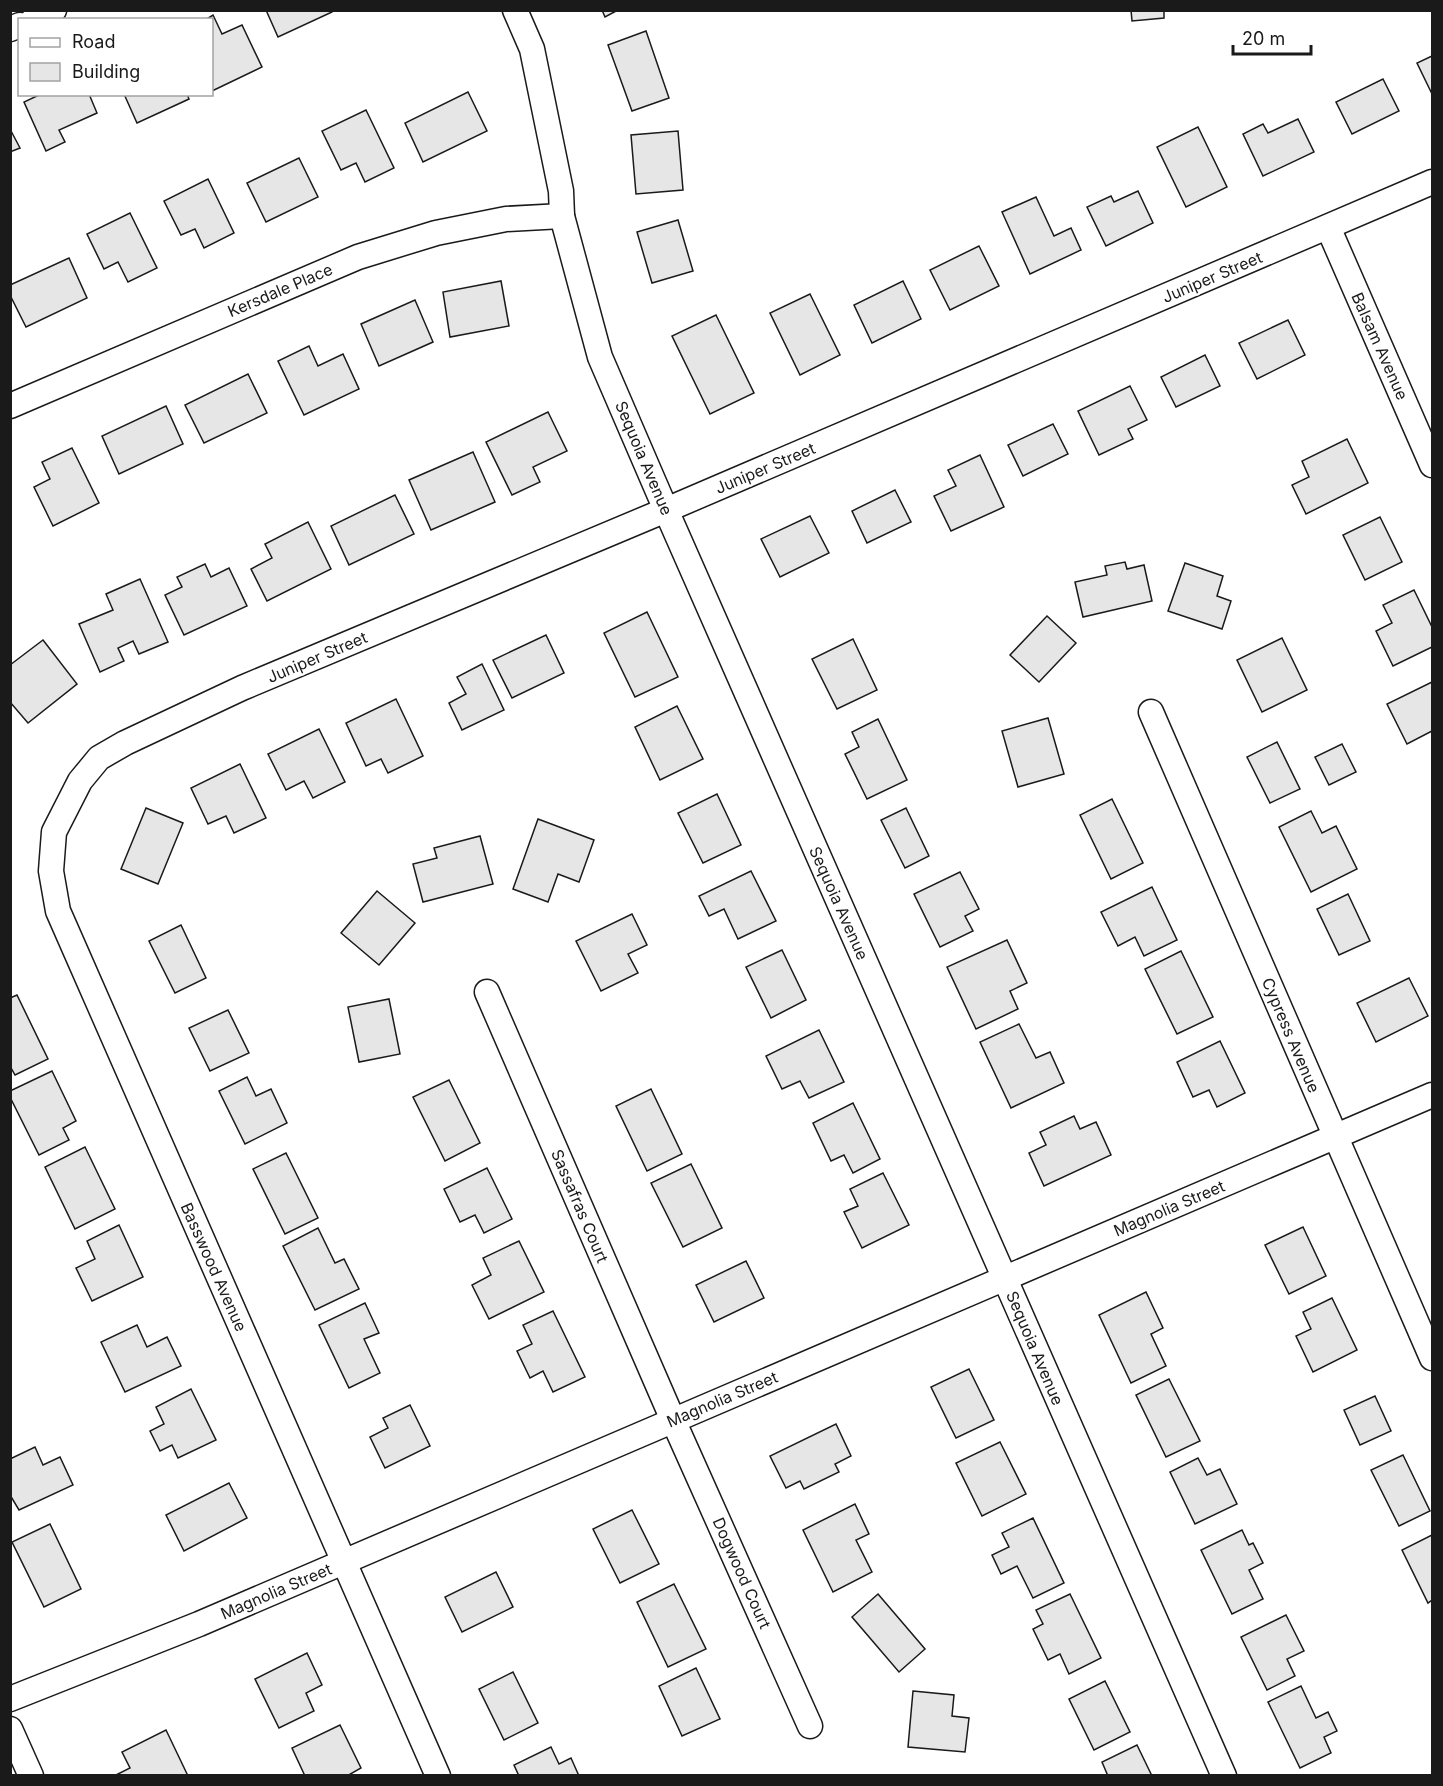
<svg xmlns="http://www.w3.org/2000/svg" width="1443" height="1786" font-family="Inter,sans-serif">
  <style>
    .building { fill: #e6e6e6; stroke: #1a1a1a; stroke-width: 1.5 }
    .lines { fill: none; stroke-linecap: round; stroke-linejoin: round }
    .street-casing { stroke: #1a1a1a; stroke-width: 27 }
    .street { stroke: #fff; stroke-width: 24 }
    .labels { text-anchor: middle; stroke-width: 4.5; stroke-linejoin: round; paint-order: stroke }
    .street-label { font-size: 16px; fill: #1a1a1a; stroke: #fff }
  </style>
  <rect width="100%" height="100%" fill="#fff"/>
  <g class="building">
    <polygon points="266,10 332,10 332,12 278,37"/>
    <polygon points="602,10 618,10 605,17"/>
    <polygon points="1131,10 1164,10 1164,18 1132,21"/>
    <polygon points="213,15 222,34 242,25 262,67 212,91 212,20 205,20"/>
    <polygon points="646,31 669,98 632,111 608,45"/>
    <polygon points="1432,56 1432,94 1417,63"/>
    <polygon points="1383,79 1399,111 1352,134 1336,102"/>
    <polygon points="468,92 487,131 423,162 405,123"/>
    <polygon points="41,94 89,94 97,113 59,130 65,142 46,151 24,102"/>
    <polygon points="124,94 187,94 189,99 137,123"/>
    <polygon points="366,110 394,168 365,182 356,163 341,170 322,131"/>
    <polygon points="1298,119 1314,152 1263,176 1243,134 1263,124 1268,133"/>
    <polygon points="1198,127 1227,187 1186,207 1157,147"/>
    <polygon points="10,129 20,148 10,152"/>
    <polygon points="678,131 683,190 636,194 631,135"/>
    <polygon points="299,158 318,197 266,222 247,183"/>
    <polygon points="208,179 234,233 204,248 195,229 181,235 164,201"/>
    <polygon points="1138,191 1153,223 1106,246 1087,207 1111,196 1114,202"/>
    <polygon points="1036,197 1054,236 1071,228 1081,250 1030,274 1002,212"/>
    <polygon points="130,213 157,268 128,282 118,262 104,269 87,234"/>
    <polygon points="678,220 693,271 652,283 637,232"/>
    <polygon points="979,246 999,286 950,310 930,270"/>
    <polygon points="69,258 87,298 26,327 10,295 10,285"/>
    <polygon points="501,281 509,326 450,337 443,292"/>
    <polygon points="903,281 921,319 872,343 854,305"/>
    <polygon points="810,294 840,355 800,375 770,313"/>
    <polygon points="415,300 433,342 379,366 361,324"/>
    <polygon points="716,315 754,393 710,414 672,336"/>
    <polygon points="1288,320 1305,355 1257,379 1239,343"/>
    <polygon points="309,346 318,366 343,354 359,389 304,415 278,361"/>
    <polygon points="1205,355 1220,386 1176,407 1161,377"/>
    <polygon points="248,374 267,413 204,443 185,405"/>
    <polygon points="1130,386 1147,420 1128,429 1133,439 1099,455 1078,411"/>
    <polygon points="166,406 183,444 119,474 102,436"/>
    <polygon points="548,412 567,451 533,467 540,482 512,495 486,442"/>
    <polygon points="1053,424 1068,454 1023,476 1008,445"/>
    <polygon points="1347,439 1368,483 1306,514 1292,485 1309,477 1302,461"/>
    <polygon points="72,448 99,503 53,526 34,487 50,479 42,462"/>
    <polygon points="473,452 495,502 431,530 409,480"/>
    <polygon points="980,455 1004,507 951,531 934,496 956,486 948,470"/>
    <polygon points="895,490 911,522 867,543 852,511"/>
    <polygon points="395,495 414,534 349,565 331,526"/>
    <polygon points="810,516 829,553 780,577 761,539"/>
    <polygon points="1380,517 1402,562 1365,580 1343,535"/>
    <polygon points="308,522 331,569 267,601 251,569 272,558 265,544"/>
    <polygon points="1125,562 1127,569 1144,565 1152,601 1083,617 1075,582 1107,575 1105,566"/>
    <polygon points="1185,563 1223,576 1217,596 1231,601 1222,629 1168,611"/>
    <polygon points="205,564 211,577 229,568 247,606 184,635 165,595 182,587 177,577"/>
    <polygon points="140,579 168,642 139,654 133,641 118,648 124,661 100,672 79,624 113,610 106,594"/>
    <polygon points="1414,590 1432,627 1432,647 1393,666 1376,631 1392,623 1383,605"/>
    <polygon points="647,612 678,677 635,697 604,633"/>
    <polygon points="1047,616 1076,643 1039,682 1010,655"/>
    <polygon points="546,635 564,673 512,698 493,660"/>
    <polygon points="1282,638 1307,690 1262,712 1237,660"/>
    <polygon points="853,639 877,690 837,709 812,659"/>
    <polygon points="43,640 77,684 28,723 10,702 10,665"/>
    <polygon points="482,664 504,710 462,730 449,703 466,694 457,677"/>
    <polygon points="1432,682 1432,731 1407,744 1387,704"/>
    <polygon points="396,699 423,756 388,773 381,759 366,766 346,723"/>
    <polygon points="677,706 703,759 660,780 635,727"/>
    <polygon points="1048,718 1064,774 1018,787 1002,731"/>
    <polygon points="878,719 907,780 867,799 845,754 859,747 852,732"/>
    <polygon points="319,729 345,782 313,798 304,781 286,790 268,754"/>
    <polygon points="1277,742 1300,789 1270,803 1247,757"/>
    <polygon points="1342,744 1356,772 1329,785 1315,757"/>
    <polygon points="240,764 266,818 234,833 226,816 208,824 191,788"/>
    <polygon points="717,794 741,845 703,863 678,813"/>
    <polygon points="1112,799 1143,863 1111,879 1080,815"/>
    <polygon points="146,808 183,823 158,884 121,869"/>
    <polygon points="906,808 929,856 905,868 881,820"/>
    <polygon points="1311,811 1322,833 1336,826 1357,869 1311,892 1279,827"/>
    <polygon points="538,819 594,840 579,882 558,874 548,902 513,889"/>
    <polygon points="480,836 493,884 423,902 413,864 437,858 434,848"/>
    <polygon points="751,871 776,921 738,939 724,909 709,916 699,896"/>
    <polygon points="960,872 979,909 965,916 973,931 940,947 914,894"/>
    <polygon points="1152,887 1177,940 1144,956 1135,937 1118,946 1101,912"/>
    <polygon points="377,891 415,923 379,965 341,933"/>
    <polygon points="1348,894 1370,941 1339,955 1317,909"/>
    <polygon points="632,914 647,945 628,954 638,973 601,991 576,941"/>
    <polygon points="181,925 206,978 175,993 149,941"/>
    <polygon points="1007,940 1027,983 1010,991 1018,1009 976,1029 947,967"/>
    <polygon points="782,950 806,1000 771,1018 746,967"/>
    <polygon points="1181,951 1213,1017 1177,1034 1145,969"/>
    <polygon points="1409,978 1428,1016 1376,1042 1357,1003"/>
    <polygon points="17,995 48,1059 15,1075 10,1066 10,998"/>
    <polygon points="389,999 400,1054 359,1062 348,1007"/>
    <polygon points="228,1010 249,1053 210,1071 189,1028"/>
    <polygon points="1019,1024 1036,1058 1050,1052 1064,1083 1011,1108 980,1042"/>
    <polygon points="819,1030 844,1082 809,1098 800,1081 782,1089 766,1056"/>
    <polygon points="1220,1041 1245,1093 1217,1107 1209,1090 1193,1097 1177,1062"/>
    <polygon points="52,1071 76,1121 63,1128 69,1140 39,1155 10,1097 10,1091"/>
    <polygon points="247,1077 256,1096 271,1089 287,1123 245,1144 219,1091"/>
    <polygon points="449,1080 480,1143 445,1161 413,1097"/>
    <polygon points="651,1089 682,1154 647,1171 616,1106"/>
    <polygon points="853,1103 880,1159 853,1173 844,1155 831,1161 813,1123"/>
    <polygon points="1074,1116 1080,1129 1096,1122 1111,1155 1044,1186 1029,1153 1046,1145 1040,1132"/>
    <polygon points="85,1147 115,1209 75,1229 45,1167"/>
    <polygon points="286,1153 318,1218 285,1234 253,1169"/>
    <polygon points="691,1164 722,1228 683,1247 651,1183"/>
    <polygon points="487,1168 512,1219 484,1233 475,1215 460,1222 444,1189"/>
    <polygon points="883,1173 909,1225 862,1248 844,1212 858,1206 850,1189"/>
    <polygon points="119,1225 143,1277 92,1301 76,1268 95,1259 87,1241"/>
    <polygon points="1303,1227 1326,1276 1289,1294 1265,1245"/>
    <polygon points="318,1228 335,1263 344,1259 359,1289 315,1310 283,1246"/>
    <polygon points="519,1241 544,1292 489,1319 472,1285 491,1275 483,1258"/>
    <polygon points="746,1261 764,1298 714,1322 696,1285"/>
    <polygon points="1146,1292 1163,1328 1151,1334 1166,1366 1131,1383 1099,1315"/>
    <polygon points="1332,1298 1357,1350 1313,1372 1296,1336 1311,1329 1303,1312"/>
    <polygon points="365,1303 379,1333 364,1339 380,1373 349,1388 319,1325"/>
    <polygon points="553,1311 585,1377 553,1392 543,1371 530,1378 517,1351 532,1344 523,1325"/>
    <polygon points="137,1325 147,1347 167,1337 181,1366 125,1392 101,1342"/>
    <polygon points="969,1369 994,1420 956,1438 931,1387"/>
    <polygon points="1169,1379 1200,1441 1166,1457 1136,1395"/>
    <polygon points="191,1389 216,1440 178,1458 172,1445 160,1451 150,1431 164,1424 156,1407"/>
    <polygon points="1375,1396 1391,1431 1360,1445 1344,1410"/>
    <polygon points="410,1405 430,1446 385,1468 370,1437 388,1428 383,1418"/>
    <polygon points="836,1424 851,1456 835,1464 839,1472 804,1489 800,1481 786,1488 770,1456"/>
    <polygon points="1000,1442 1026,1494 982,1516 956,1463"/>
    <polygon points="35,1447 43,1465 60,1457 73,1485 19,1510 10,1495 10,1459"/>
    <polygon points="1403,1455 1430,1511 1399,1526 1371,1470"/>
    <polygon points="1198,1458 1207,1475 1220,1469 1237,1504 1195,1524 1170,1472"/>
    <polygon points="229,1483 247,1518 184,1551 166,1515"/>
    <polygon points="855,1504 869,1534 856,1540 872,1572 833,1592 803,1530"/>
    <polygon points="632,1510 659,1564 620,1583 593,1529"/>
    <polygon points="1033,1518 1064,1583 1033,1598 1017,1566 1001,1574 992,1555 1009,1547 1002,1533"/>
    <polygon points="50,1524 81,1589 44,1607 12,1542"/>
    <polygon points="1242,1530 1249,1545 1253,1543 1263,1563 1249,1570 1263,1599 1232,1614 1201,1550"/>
    <polygon points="1432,1535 1432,1600 1428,1603 1402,1550"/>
    <polygon points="496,1572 513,1607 462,1632 445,1597"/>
    <polygon points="674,1584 706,1649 668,1667 637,1602"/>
    <polygon points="878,1594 925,1649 899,1672 852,1617"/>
    <polygon points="1070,1594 1101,1658 1069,1674 1060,1654 1048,1660 1033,1629 1043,1624 1036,1610"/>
    <polygon points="1286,1615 1304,1651 1287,1659 1295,1676 1267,1690 1241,1637"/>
    <polygon points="307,1653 322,1685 306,1693 314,1711 279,1728 255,1679"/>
    <polygon points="696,1668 720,1719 682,1736 659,1686"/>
    <polygon points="513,1672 538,1723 504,1740 479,1689"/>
    <polygon points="1105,1681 1130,1732 1094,1750 1069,1699"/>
    <polygon points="1301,1686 1316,1718 1328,1712 1337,1731 1324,1737 1331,1753 1300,1768 1268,1702"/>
    <polygon points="913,1691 954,1695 952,1716 969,1718 965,1752 908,1747"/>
    <polygon points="340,1725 361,1768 347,1776 305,1776 292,1748"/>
    <polygon points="166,1730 188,1776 114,1776 130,1768 122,1752"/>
    <polygon points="1137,1745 1152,1776 1108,1776 1102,1762"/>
    <polygon points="551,1747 559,1764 571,1758 579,1776 519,1776 514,1765"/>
  </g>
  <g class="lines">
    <g class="street-casing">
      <g id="street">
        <polyline points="515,10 532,49 561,191 562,216 600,357 666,510 1224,1776"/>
        <polyline points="33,20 54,10"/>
        <polyline points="10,29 20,25"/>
        <polyline points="1328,227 1432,465"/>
        <polyline points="10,406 358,257 436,233 506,219 562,216"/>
        <polyline points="1151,712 1432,1358"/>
        <polyline points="487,992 673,1420 810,1726"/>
        <polyline points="10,1699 199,1624 1432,1095"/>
        <polyline points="10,1729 31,1776"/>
        <polyline points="438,1776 58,911 51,871 54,832 80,781 99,758 125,743 242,688 666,510 1432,182"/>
      </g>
    </g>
    <use href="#street" class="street"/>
  </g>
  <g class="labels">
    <g class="street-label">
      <text transform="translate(1212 277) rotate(-23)" y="6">Juniper Street</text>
      <text transform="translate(280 290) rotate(-23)" y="6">Kersdale Place</text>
      <text transform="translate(1380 346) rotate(66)" y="6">Balsam Avenue</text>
      <text transform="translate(644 458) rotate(67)" y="6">Sequoia Avenue</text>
      <text transform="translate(765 468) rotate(-23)" y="6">Juniper Street</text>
      <text transform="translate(317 657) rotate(-23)" y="6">Juniper Street</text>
      <text transform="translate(839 903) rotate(66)" y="6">Sequoia Avenue</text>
      <text transform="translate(1291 1035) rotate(67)" y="6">Cypress Avenue</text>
      <text transform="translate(580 1206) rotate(67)" y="6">Sassafras Court</text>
      <text transform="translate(1169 1208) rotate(-23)" y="6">Magnolia Street</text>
      <text transform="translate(214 1267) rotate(66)" y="6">Basswood Avenue</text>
      <text transform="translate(1035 1348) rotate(67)" y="6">Sequoia Avenue</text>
      <text transform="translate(722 1399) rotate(-23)" y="6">Magnolia Street</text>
      <text transform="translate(742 1573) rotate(66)" y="6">Dogwood Court</text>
      <text transform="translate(276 1591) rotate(-23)" y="6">Magnolia Street</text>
    </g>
  </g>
  <rect width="1443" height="1786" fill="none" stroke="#1a1a1a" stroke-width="24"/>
  <rect x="18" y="18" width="195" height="78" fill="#ffffff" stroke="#a3a3a3" stroke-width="1.5"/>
  <rect x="30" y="38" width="30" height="9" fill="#ffffff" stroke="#a3a3a3" stroke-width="1.5"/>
  <text x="72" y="48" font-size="18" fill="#1a1a1a">Road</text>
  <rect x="30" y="63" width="30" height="18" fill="#e6e6e6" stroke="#a3a3a3" stroke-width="1.5"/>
  <text x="72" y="78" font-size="18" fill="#1a1a1a">Building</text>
  <path d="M1233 45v9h78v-9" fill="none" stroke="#1a1a1a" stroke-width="3"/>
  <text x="1242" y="45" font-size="18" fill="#1a1a1a" stroke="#ffffff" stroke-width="4.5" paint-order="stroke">20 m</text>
</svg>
